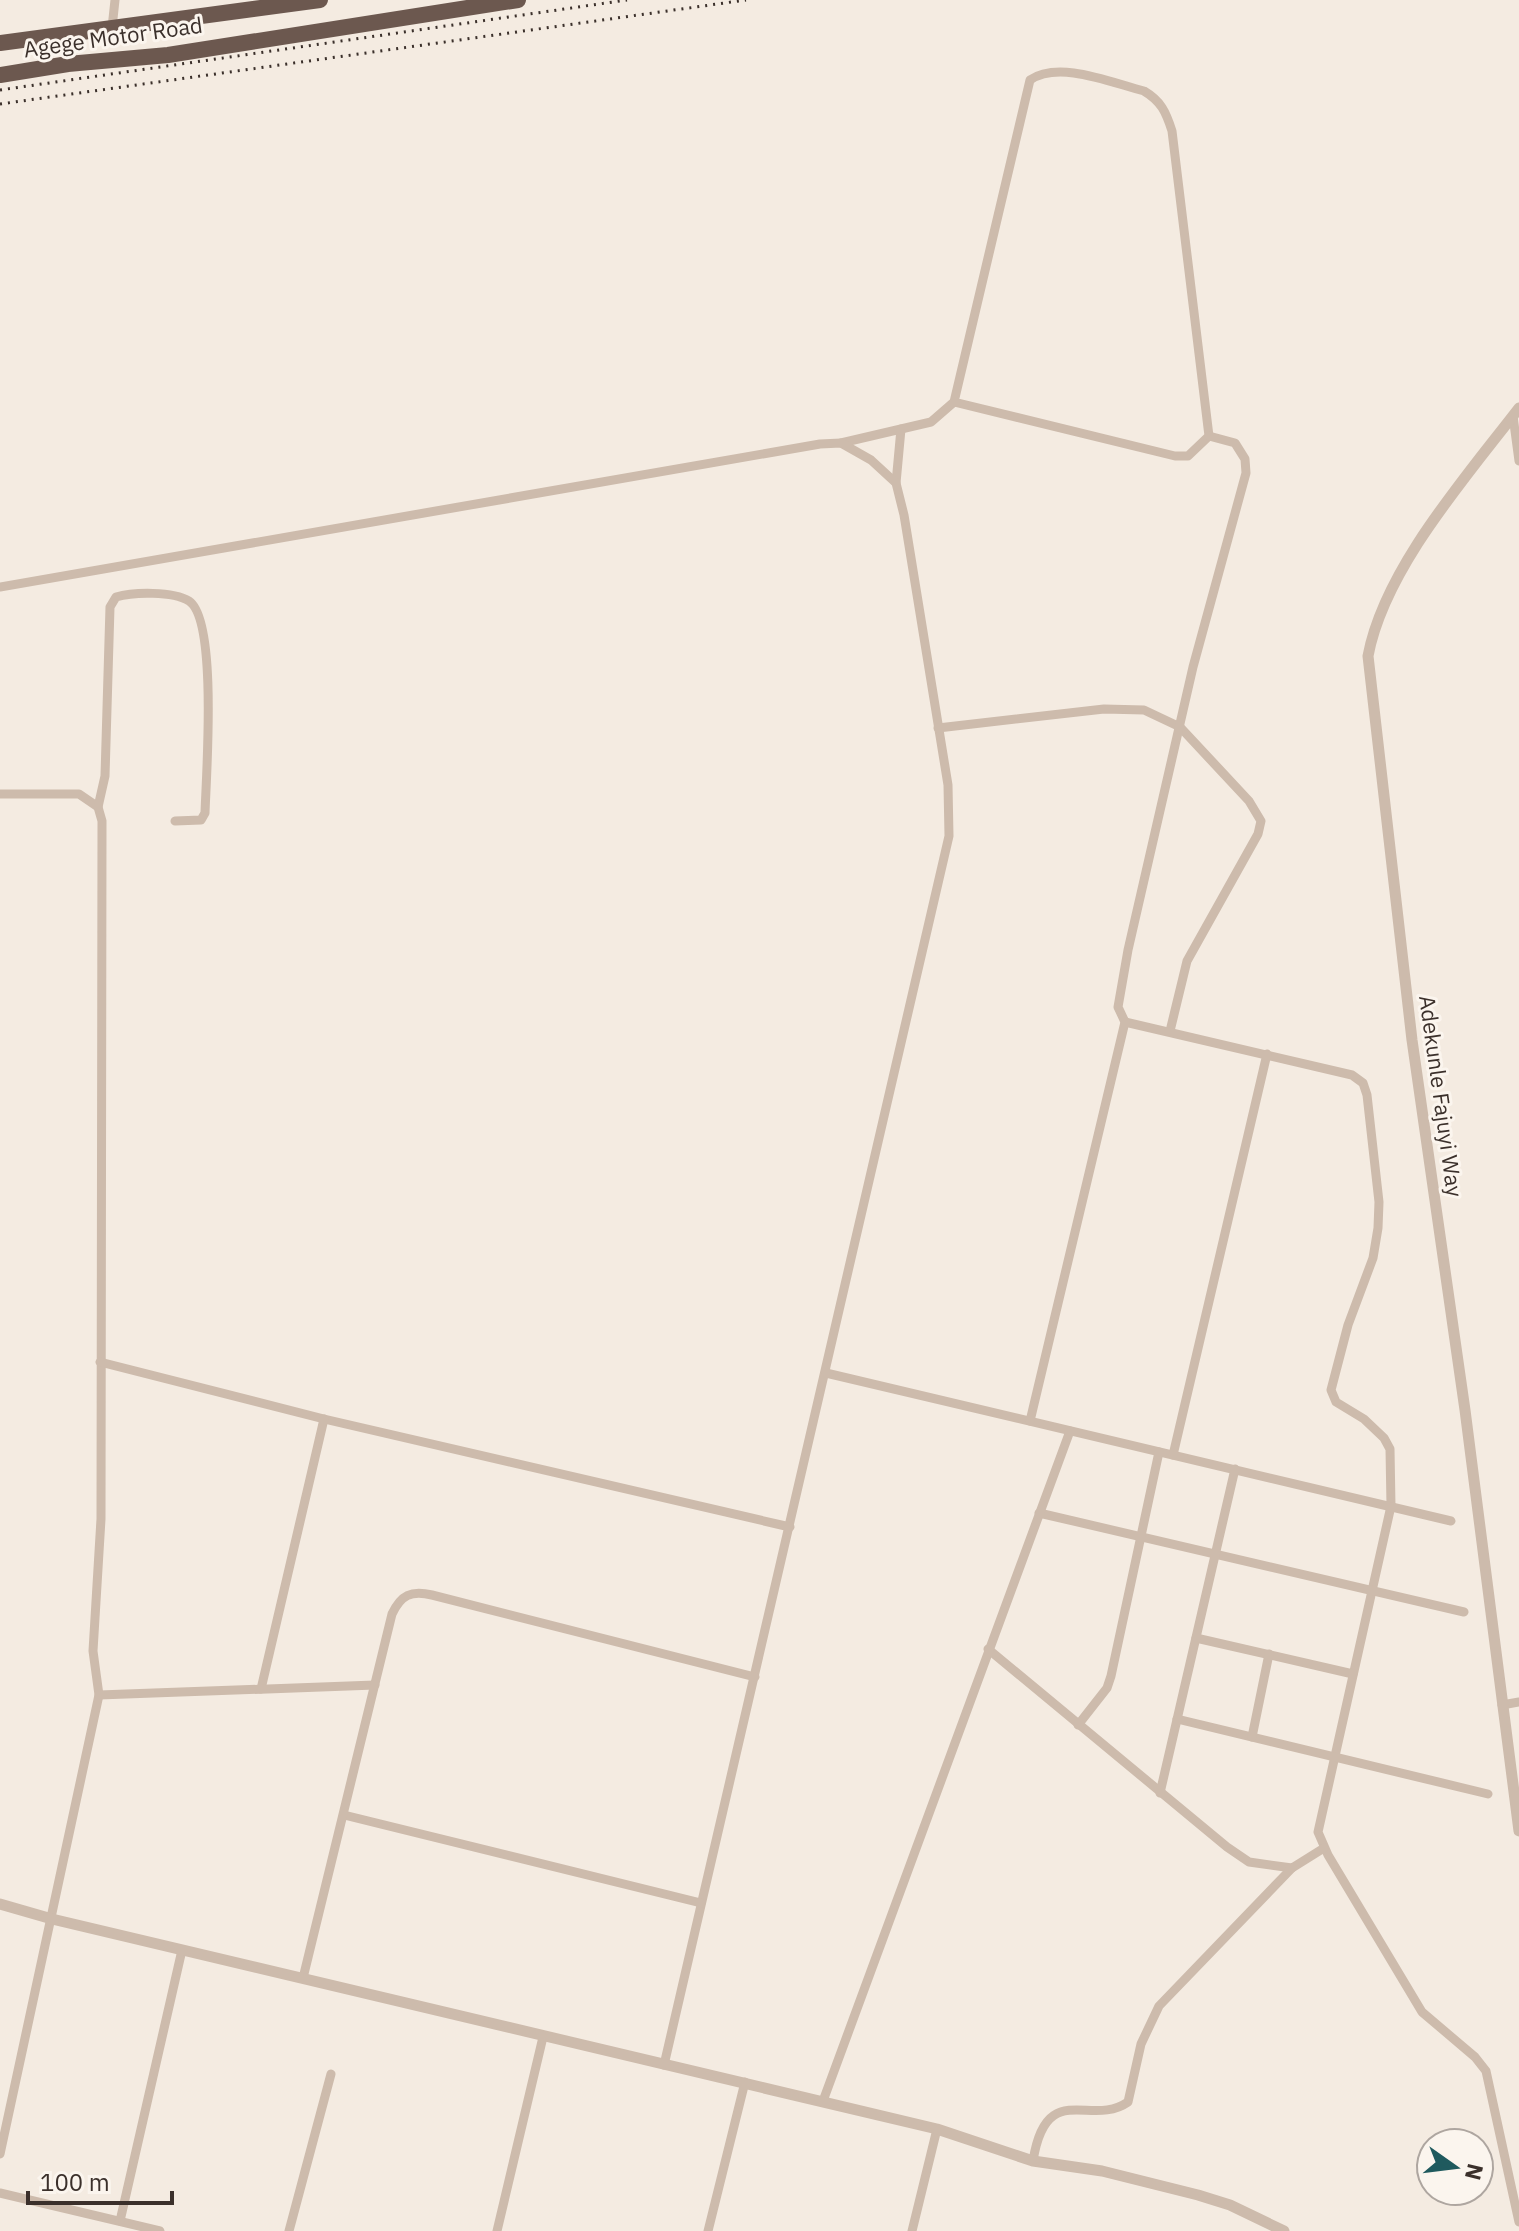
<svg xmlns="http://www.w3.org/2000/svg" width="1519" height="2231" font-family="'IBM Plex Sans',sans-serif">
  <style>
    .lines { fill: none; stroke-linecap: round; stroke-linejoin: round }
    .minor { stroke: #cdbbac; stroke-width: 9 }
    .tertiary { stroke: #cdbbac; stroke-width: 11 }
    .trunk { stroke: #6c584f; stroke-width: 16 }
    .rail { stroke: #3b302b; stroke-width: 3; stroke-dasharray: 2 6; stroke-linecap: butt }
    .labels { text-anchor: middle; stroke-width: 6; stroke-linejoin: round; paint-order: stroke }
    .street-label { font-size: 22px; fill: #3b302b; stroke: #fbf5ee }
  </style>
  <rect width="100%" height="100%" fill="#f4ebe1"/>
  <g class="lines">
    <g class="minor">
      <polyline points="112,28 115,0"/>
      <polyline points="1513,416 1519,461"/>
      <path d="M 841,443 L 931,422 L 954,402 L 1030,80 C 1059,60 1112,83 1144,91 C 1161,101 1166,112 1172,131 L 1209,436 L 1188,456 L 1175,456 L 954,402"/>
      <polyline points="896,483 901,429"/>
      <polyline points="0,587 820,444 841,443 871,460 896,483 904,515 948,785 949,836 664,2065"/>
      <polyline points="938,728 1104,709 1144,710 1180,727 1249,801 1261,821 1258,834 1187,961 1170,1031"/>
      <polyline points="0,794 79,794 98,807 102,821 101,1519 93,1651 99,1695 0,2154"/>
      <path d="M 98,807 L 105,776 L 110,607 L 116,597 C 133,592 173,591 189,601 C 218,620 206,778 205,813 L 201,820 L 175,821"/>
      <polyline points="1125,1022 1352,1075 1363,1083 1367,1095 1379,1202 1378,1228 1373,1258 1348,1325 1331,1390 1336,1402 1364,1419 1384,1438 1390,1449 1391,1506 1318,1832 1328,1855 1422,2012 1475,2057 1486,2071 1519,2222"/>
      <polyline points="100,1362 324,1419 790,1527"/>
      <polyline points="826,1373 1451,1521"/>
      <polyline points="1030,1421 1125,1022 1118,1007 1128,950 1193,667 1246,473 1245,459 1235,443 1209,436"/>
      <polyline points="1173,1455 1267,1054"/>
      <polyline points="1039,1513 1464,1612"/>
      <polyline points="1196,1638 1353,1674"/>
      <polyline points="988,1649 1227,1847 1249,1862 1292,1868 1324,1848"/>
      <polyline points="261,1689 324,1419"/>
      <polyline points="99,1695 375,1685"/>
      <polyline points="1502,1705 1519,1702"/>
      <polyline points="1177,1719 1488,1794"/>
      <polyline points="1078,1725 1107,1688 1111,1676 1159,1452"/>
      <polyline points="1252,1737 1269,1654"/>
      <polyline points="1160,1793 1235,1469"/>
      <polyline points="344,1815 701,1903"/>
      <path d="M 303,1978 L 392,1614 C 401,1595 411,1590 432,1595 L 755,1677"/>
      <polyline points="823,2101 1070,1431"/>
      <path d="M 1033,2161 C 1046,2078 1091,2128 1128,2102 L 1141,2044 L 1159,2006 L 1292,1868"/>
      <polyline points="0,2193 160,2231"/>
      <polyline points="120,2221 182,1950"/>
      <polyline points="289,2231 331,2074"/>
      <polyline points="497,2231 543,2037"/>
      <polyline points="708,2231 745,2082"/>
      <polyline points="912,2231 937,2129"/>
    </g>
    <g class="tertiary">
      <path d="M 1519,408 C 1465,478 1384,570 1368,656 L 1412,1040 L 1465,1410 L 1519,1831"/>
      <polyline points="0,1904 52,1919 937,2129 1033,2161 1102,2171 1198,2195 1230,2205 1284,2231"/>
    </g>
    <g class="trunk">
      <polyline points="0,43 320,0"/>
      <polyline points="0,75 68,64 168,55 518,0"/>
    </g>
    <g class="rail">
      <polyline points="0,90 627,0"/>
      <polyline points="0,104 746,0"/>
    </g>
  </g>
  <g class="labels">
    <g class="street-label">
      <text transform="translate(113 37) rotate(-8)" y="8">Agege Motor Road</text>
      <text transform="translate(1441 1096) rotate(82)" y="8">Adekunle Fajuyi Way</text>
    </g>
  </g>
  <g transform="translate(1455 2167) rotate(104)"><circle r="38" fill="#fbf5ee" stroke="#aea6a0" stroke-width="2"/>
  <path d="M0-6L14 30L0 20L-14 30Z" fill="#1f5a5e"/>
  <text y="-12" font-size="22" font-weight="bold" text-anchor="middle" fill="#3b302b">N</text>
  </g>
  <path d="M28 2191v12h144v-12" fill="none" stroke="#3b302b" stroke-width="4"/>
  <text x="40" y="2191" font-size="24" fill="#3b302b" stroke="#fbf5ee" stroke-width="6" paint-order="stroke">100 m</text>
</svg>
